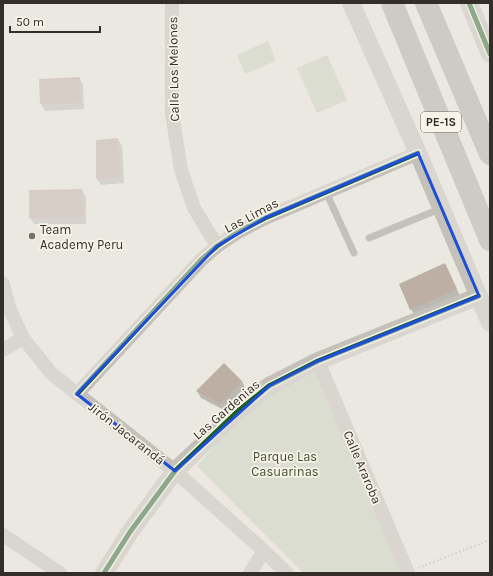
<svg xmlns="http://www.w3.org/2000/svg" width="493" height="576" font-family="Karla,sans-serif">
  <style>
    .green { fill: #c9d0bc }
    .shadow { fill: #0003 }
    .building { fill: #bdafa4 }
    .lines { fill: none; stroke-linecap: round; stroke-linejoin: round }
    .path { stroke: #bdb9b2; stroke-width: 2; stroke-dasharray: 2 2; stroke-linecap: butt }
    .service { stroke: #c4c0ba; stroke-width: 7 }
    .minor { stroke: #c4c0ba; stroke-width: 14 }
    .tertiary { stroke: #c4c0ba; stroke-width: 18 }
    .motorway { stroke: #aaa7a0; stroke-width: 22 }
    .cycleway-casing { stroke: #f7f3e8; stroke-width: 8 }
    .cycleway { stroke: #1b5e20; stroke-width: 5 }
    .marked { fill: none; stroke: #1d4ed8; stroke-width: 3; stroke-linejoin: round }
    .poi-dot { fill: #746f69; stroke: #f7f3e8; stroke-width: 1.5 }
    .labels { text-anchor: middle; stroke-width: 3.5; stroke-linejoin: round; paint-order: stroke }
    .shield { fill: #f7f3e8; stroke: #6e6962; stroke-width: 1 }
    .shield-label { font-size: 12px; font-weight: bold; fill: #342e29 }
    .street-label { font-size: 13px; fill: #342e29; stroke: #f7f3e8 }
    .poi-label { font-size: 13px; fill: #342e29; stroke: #f7f3e8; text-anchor: start }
    .park-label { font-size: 13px; fill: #3f502f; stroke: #f7f3e8 }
  </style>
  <rect width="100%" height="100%" fill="#ebe8e1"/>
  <g class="green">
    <polygon points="268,41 276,61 245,74 237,55"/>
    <polygon points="327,55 347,100 317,113 297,68"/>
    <polygon points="316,371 401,573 303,573 197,466 236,421 267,395"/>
  </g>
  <g class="shadow">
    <polygon points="79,78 83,85 84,109 45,111 41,104 40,80"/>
    <polygon points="118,139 122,146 124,183 101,185 97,179 97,141"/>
    <polygon points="82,190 86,197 86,224 34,224 30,218"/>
    <polygon points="445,264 460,296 415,316 411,309"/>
    <polygon points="242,381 245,388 224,410 201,398 197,391"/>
  </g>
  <g class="building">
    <polygon points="80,77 81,103 40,104 39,79"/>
    <polygon points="118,138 121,177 96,179 96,140"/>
    <polygon points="82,189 83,217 29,218 29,190"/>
    <polygon points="445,263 457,289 410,310 399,284"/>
    <polygon points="224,363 242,381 220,404 196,391"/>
  </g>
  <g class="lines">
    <polyline class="path" points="418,568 490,540"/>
    <g class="service">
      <polyline points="326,192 354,253"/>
      <polyline points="369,238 442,208"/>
    </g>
    <g class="minor">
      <polyline points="172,3 172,114 181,170 194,208 217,246"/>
      <polyline points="3,284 10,310 23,338 51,373 175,471 264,551 287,573"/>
      <polyline points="3,350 23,338"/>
      <polyline points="318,361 408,573"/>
      <polyline points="77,394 201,260 217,246 238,232 265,218 418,153"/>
      <polyline points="3,535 60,573"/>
      <polyline points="250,573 264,551"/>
    </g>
    <g class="tertiary">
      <polyline points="351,3 418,153 490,323"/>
      <polyline points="469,3 490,54"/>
      <polyline points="104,573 130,532 175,471 238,411 269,386 318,361 479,296"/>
    </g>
    <g class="motorway">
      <polyline points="392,3 490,240"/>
      <polyline points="426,3 490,154"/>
    </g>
    <g class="cycleway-casing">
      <g id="cycleway">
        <polyline points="469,3 490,54"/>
        <polyline points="77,394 201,260 217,246 238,232 265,218 418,153"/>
        <polyline points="104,573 130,532 175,471 238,411 269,386 318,361 479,296"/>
      </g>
    </g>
    <use href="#cycleway" class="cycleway"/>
  </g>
  <path d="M0 0H493V576H0ZM 418,153 L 479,296 L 318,361 L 269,386 L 175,471 L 77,394 L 217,246 L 265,218 Z" fill="#ebe8e1" fill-opacity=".55" fill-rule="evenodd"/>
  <path class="marked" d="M 418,153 L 479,296 L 318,361 L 269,386 L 175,471 L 77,394 L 217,246 L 265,218 Z"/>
  <circle class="poi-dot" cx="32" cy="236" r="4"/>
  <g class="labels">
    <rect class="shield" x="421" y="112" width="40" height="20" rx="3"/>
    <g class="shield-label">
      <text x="441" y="126">PE-1S</text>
    </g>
    <g class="street-label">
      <text transform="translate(173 69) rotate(-91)" y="5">Calle Los Melones</text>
      <text transform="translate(251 215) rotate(-28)" y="5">Las Limas</text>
      <text transform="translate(226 409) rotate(-41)" y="5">Las Gardenias</text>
      <text transform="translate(127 433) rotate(38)" y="5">Jirón Jacarandá</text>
      <text transform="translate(363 467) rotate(67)" y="5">Calle Araroba</text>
    </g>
    <g class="poi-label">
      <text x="40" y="234">Team<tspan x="40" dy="15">Academy Peru</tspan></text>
    </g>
    <g class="park-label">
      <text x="285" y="461">Parque Las<tspan x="285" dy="15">Casuarinas</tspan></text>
    </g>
  </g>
  <rect width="493" height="576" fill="none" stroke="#342e29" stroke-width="8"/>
  <path d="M10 26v6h90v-6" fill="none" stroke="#342e29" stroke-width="2"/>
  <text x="16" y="26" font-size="12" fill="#342e29" stroke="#f7f3e8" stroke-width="3" paint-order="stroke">50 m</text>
</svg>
